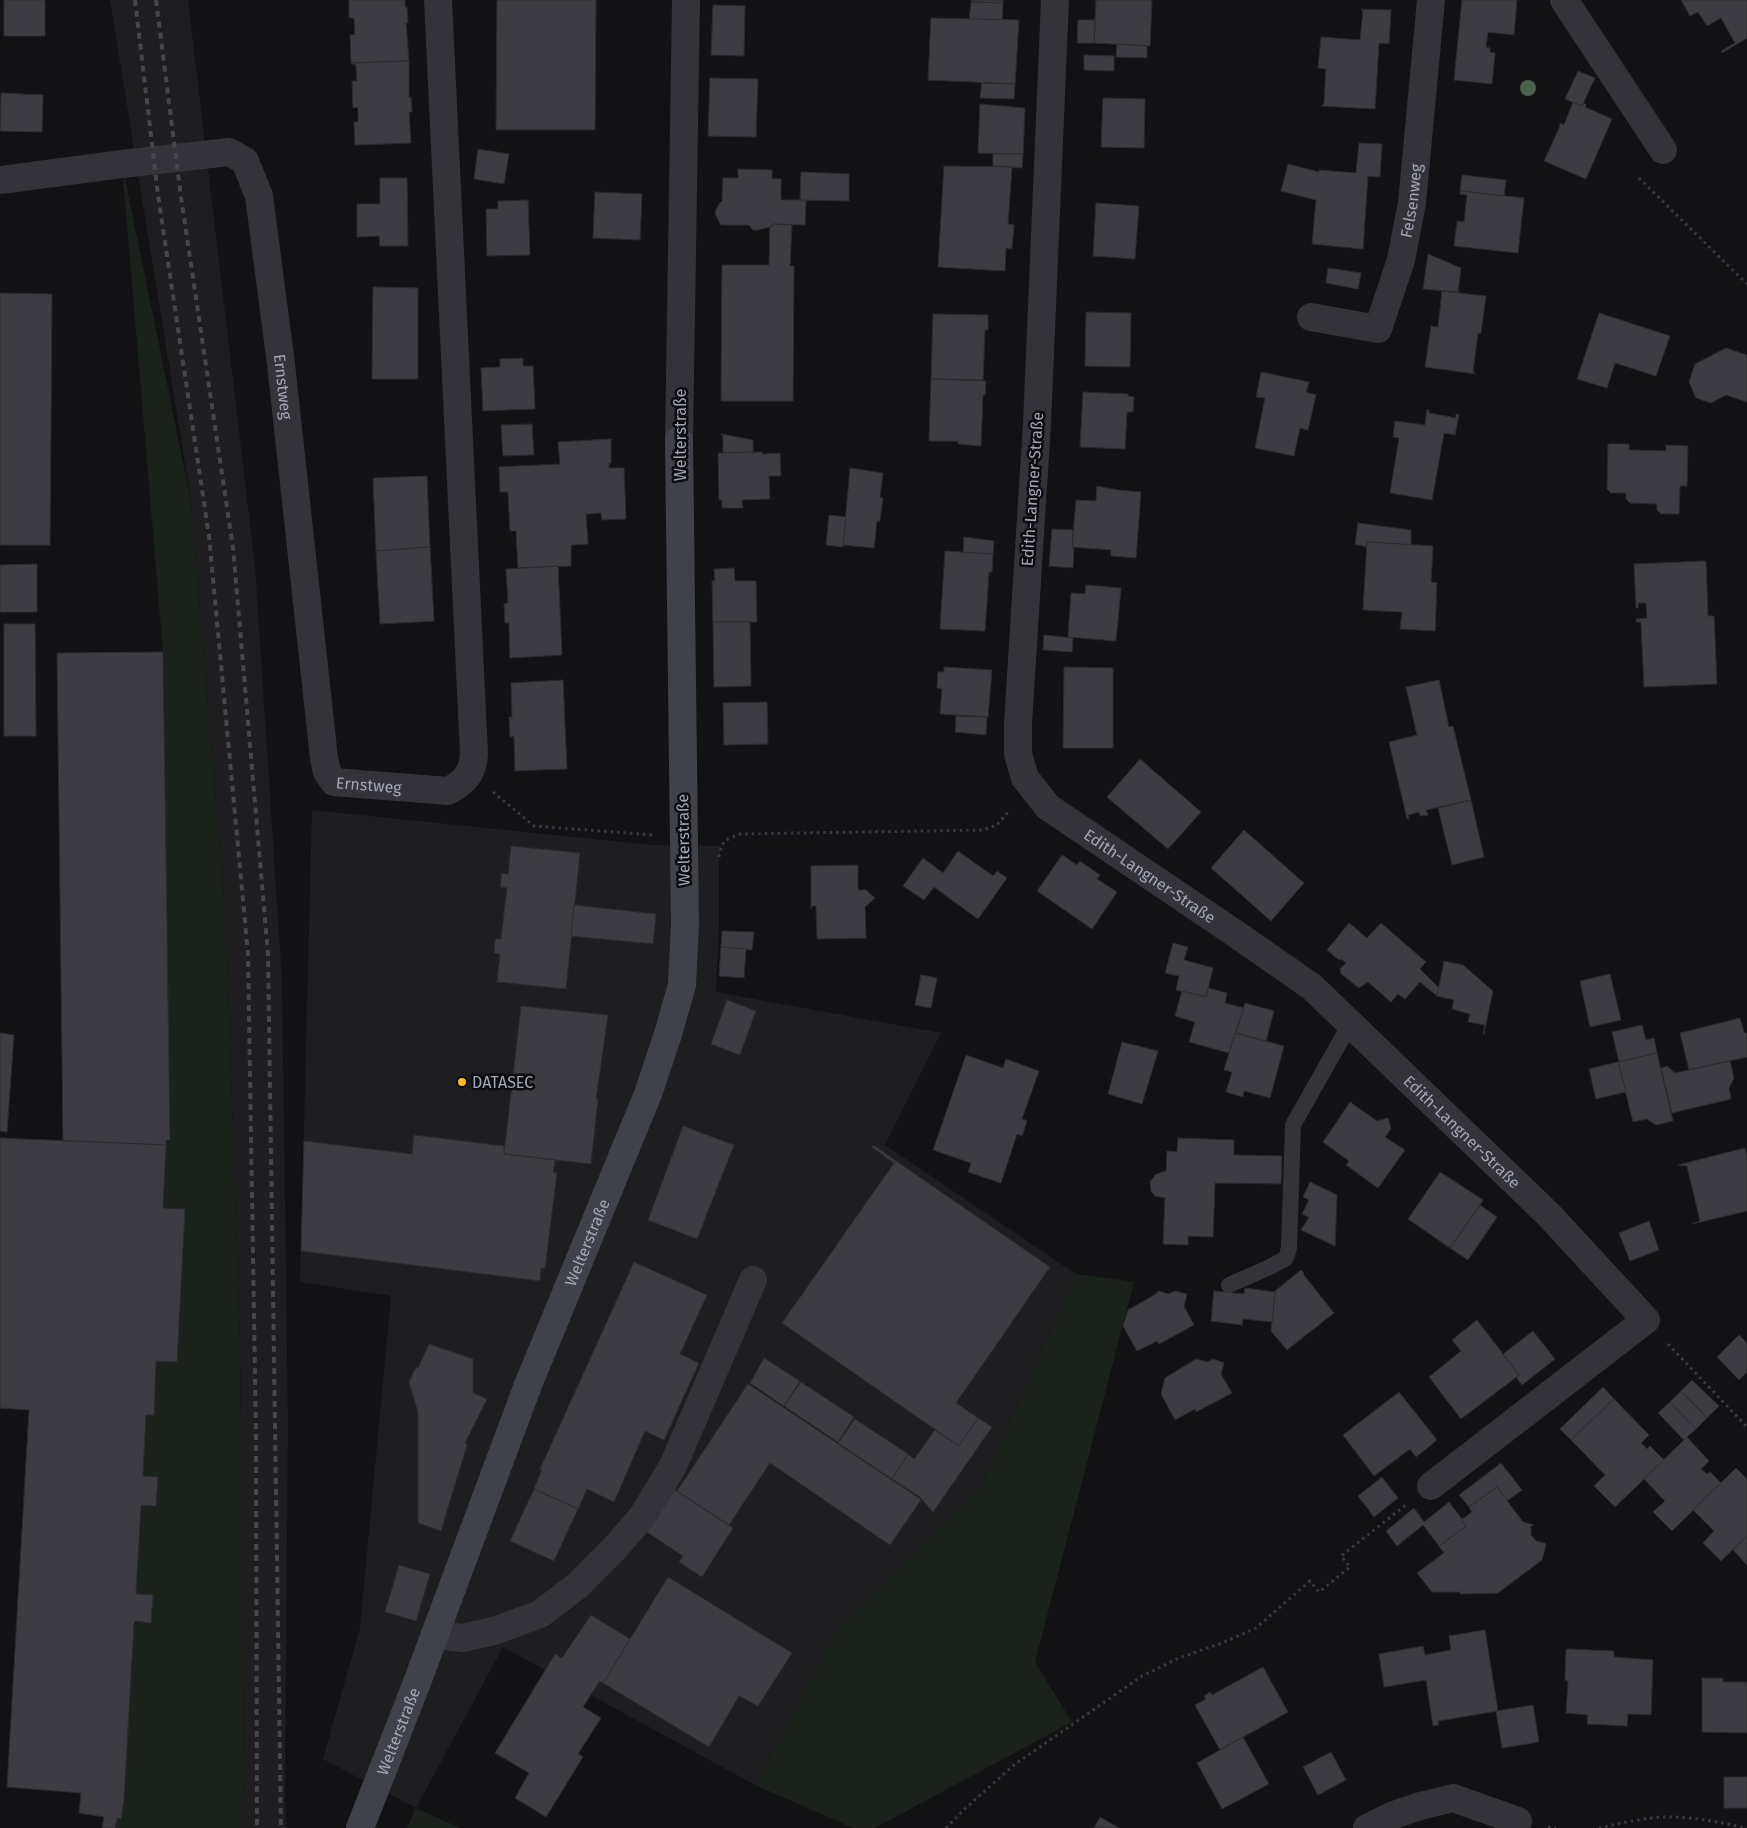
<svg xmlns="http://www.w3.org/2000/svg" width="1747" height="1828" font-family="'Fira Sans',sans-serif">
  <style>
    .built { fill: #1e1e21 }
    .green { fill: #1a221b }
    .building { fill: #3c3c42; stroke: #2c2c30 }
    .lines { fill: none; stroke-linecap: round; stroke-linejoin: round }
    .path { stroke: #393a40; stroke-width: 3; stroke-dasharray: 2.5 4; stroke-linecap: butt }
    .lane { stroke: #333339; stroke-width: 16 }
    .street { stroke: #333339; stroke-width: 28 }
    .secondary { stroke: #404249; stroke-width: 28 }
    .rail { stroke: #45474e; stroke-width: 4; stroke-dasharray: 6 5; stroke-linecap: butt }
    .tree { fill: #4a624d }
    .poi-dot { fill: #ffbc1f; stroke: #0d0d0f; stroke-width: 2 }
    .labels { text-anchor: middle; stroke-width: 5; stroke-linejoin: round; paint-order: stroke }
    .street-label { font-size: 16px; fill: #a2a7b6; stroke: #0d0d0f }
    .poi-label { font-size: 16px; fill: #a2a7b6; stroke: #0d0d0f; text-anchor: start }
  </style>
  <rect width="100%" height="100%" fill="#121214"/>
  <g class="built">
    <polygon points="110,0 188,0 255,566 282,980 288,1423 285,1789 286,1828 241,1828 244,1776 240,1344 226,925 191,501"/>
    <polygon points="312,810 652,845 721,846 719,859 719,926 716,992 941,1033 885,1145 1076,1274 981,1485 840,1625 755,1785 503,1647 416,1808 323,1759 360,1628 391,1296 300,1282"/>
  </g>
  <g class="green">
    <polygon points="122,164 191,501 226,925 240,1344 244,1776 241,1828 115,1828 117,1818 121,1819 124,1799 134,1624 135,1621 151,1622 153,1595 136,1594 136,1592 141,1507 141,1505 156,1506 158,1478 143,1476 143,1474 146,1415 154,1415 156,1361 177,1362 163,1208 166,1140 170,1139 163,652"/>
    <polygon points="1076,1274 1134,1282 1035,1662 1072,1722 875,1828 853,1828 755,1785 839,1625 981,1485"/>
    <polygon points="416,1808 460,1828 407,1828"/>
  </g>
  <g class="building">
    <rect x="4" y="0" width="41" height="36"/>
    <polygon points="349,0 405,0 405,7 407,7 408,23 406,23 409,61 351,63 350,35 355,35 354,18 349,18"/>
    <polygon points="497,0 596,0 595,130 496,130"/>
    <polygon points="971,0 1003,0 1003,3 971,2"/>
    <polygon points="1096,0 1152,0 1150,46 1094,43"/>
    <polygon points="1462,0 1517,0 1514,35 1488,32 1486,47 1490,48 1490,52 1495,53 1492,84 1454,80"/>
    <polygon points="1681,0 1747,0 1747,38 1722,53 1721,51 1735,43 1721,18 1707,26 1698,12 1690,16"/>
    <polygon points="971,2 1003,3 1002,20 969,20"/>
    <polygon points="713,5 745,6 744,56 711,55"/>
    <polygon points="1361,9 1391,10 1389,44 1379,43 1375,109 1321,106 1324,104 1326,69 1318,68 1321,37 1360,40 1363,12"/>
    <polygon points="931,18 1019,20 1015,84 928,80"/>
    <polygon points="1078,20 1095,20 1094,43 1077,43"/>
    <polygon points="1117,44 1147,46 1147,58 1116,57"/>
    <polygon points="1084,55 1114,56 1114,71 1084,70"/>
    <polygon points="409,61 409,98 411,97 412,112 409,112 411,143 355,145 354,122 358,122 358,107 353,108 352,81 357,81 356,65 351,63"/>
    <polygon points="1578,71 1595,78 1582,106 1565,99"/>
    <polygon points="710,78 758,79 756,137 708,136"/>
    <polygon points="982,83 1015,84 1014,99 980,98"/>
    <polygon points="1,93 43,95 42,132 0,131"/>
    <polygon points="1103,98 1145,99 1144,148 1101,147"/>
    <polygon points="1573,102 1582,106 1584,103 1586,105 1585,107 1612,119 1586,179 1544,161 1560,126 1560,123 1564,125"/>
    <polygon points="980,104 1025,108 1023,154 978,153"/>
    <polygon points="1359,143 1382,144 1380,177 1368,176 1363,249 1312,244 1316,200 1281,191 1288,164 1319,172 1319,170 1356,173"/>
    <polygon points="478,149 509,154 504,184 474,179"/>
    <polygon points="993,154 1023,154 1022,168 993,166"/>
    <polygon points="944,166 1012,167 1008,224 1014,225 1012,249 1006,248 1005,271 938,267"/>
    <polygon points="738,169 772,170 772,179 781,179 781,200 806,200 805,225 773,224 773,226 758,230 753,230 749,225 721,225 716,216 715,212 719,204 722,201 723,178 738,178"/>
    <polygon points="801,172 849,174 849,201 800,200"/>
    <polygon points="1462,175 1506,180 1504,196 1460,191"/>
    <polygon points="380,178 407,178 408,246 380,246 379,236 357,237 357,204 380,204"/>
    <polygon points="1460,191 1524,198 1518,253 1454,246 1457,221 1464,222 1467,195 1460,194"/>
    <polygon points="595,192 642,194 640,240 593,238"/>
    <polygon points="528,200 530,255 487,256 486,209 498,209 498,201"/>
    <polygon points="1096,203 1139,206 1135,259 1093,256"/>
    <polygon points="773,224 792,225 790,266 794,266 793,401 721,401 722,265 769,265 770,226 773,226"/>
    <polygon points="1428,254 1461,268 1458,292 1423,289"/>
    <polygon points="1328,268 1361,273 1358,289 1326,283"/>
    <polygon points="373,287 418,288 418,379 372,379"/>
    <polygon points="1442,291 1486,296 1481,333 1478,333 1473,372 1476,374 1425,367 1431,326 1438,327"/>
    <polygon points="0,293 52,294 50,545 0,545"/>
    <polygon points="1086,312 1131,313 1130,367 1085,366"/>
    <polygon points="1599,313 1670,336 1656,376 1615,363 1607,388 1577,379"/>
    <polygon points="933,314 988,315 988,330 985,330 983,380 931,379"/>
    <polygon points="1726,348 1747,355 1747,402 1726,395 1711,403 1696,398 1689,382 1695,364"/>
    <polygon points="523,358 523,366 533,366 535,409 483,411 481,368 500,367 500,359"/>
    <polygon points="1261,372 1309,382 1306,392 1316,395 1308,430 1300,428 1294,456 1255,448 1265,398 1256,397"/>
    <polygon points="931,379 986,381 985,395 983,395 981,446 958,444 958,441 929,441"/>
    <polygon points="1083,392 1128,394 1128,396 1134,397 1133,412 1127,412 1125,449 1080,447"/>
    <polygon points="1427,410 1429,410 1429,413 1456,418 1456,414 1459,415 1455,435 1444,433 1432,500 1390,493 1399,438 1393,437 1395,421 1425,425"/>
    <polygon points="532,424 534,455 503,456 501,425"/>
    <polygon points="721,434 753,440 753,452 723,453 723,436"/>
    <polygon points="611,439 611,463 609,463 609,468 624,468 626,519 602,520 601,513 586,514 588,544 571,545 571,566 518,568 516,531 510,531 508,492 500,492 499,467 560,464 558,442"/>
    <polygon points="1608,444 1629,444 1629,450 1666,451 1666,445 1688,446 1687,486 1680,486 1679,514 1661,514 1657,510 1657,504 1630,503 1626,499 1626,493 1611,493 1607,489"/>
    <polygon points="762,452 762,454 780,453 781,476 769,476 770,499 742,500 743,508 722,508 722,500 719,500 718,453"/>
    <polygon points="850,468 883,473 880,497 883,498 880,521 877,521 874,548 843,545"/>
    <polygon points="427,476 430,547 376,551 373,478"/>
    <polygon points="1097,486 1118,490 1141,492 1136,558 1111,556 1111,550 1072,547 1076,500 1096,501"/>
    <polygon points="829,515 846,517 843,547 826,545"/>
    <polygon points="1358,523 1411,530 1411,545 1367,542 1367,547 1355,544"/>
    <polygon points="1052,529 1073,530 1072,547 1074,547 1073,568 1049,566"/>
    <polygon points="964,537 994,541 993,554 963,553"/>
    <polygon points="1367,542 1433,546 1431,582 1437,583 1435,631 1400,629 1402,612 1363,610"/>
    <polygon points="430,547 434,621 380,624 376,551"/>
    <polygon points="945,551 993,554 992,572 989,572 985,631 940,629"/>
    <polygon points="1706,561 1708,616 1714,616 1717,684 1644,687 1641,622 1636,622 1636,619 1647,618 1646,603 1638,603 1638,608 1636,608 1634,564"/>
    <polygon points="37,564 37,612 0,612 0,565"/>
    <polygon points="558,566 562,655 510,658 509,623 505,623 504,604 508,603 506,569"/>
    <polygon points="734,568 735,581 756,581 757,622 713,622 712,581 715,581 714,569"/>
    <polygon points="1086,585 1121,588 1116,641 1068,637 1071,593 1085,594"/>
    <polygon points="713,622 750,622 751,686 714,687"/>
    <polygon points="4,624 35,624 36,736 4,736"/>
    <polygon points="1044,635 1073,638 1072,652 1043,650"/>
    <polygon points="163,652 170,1140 166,1140 166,1145 63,1141 57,653"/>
    <polygon points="944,667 992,670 988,717 940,714 942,689 937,688 938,672 944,672"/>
    <polygon points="1064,667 1113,668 1113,748 1063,748"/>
    <polygon points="563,680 567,769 515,771 514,736 510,737 509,717 512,717 511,683"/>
    <polygon points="1439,680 1449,727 1453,726 1471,800 1426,810 1428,815 1420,816 1419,812 1408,815 1409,819 1407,819 1389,742 1417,735 1406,687"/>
    <polygon points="767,702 768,744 724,745 723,703"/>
    <polygon points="956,716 987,717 986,735 955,732"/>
    <polygon points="1140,759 1201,812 1168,849 1107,797"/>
    <polygon points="1471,800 1484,857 1452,865 1438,808"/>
    <polygon points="1244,830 1304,883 1271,921 1211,868"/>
    <polygon points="511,846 580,853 566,989 497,982 500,954 494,953 495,939 501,939 507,888 500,887 502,873 508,874"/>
    <polygon points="958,851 993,876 997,871 1007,878 978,919 934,887 924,900 903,886 923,858 943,873"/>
    <polygon points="1062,855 1077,865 1080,861 1100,875 1097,879 1117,892 1092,929 1037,891"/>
    <polygon points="858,865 858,890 866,890 875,898 865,907 866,938 817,939 816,906 812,906 811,909 811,866"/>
    <polygon points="574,905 656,914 653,944 571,936"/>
    <polygon points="1349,923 1367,938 1381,923 1426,962 1420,969 1439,988 1437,996 1420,982 1405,999 1398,994 1391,1002 1368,982 1359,988 1341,974 1340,969 1346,963 1341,959 1339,960 1327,950"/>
    <polygon points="722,931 754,932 752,950 721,947"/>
    <polygon points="1173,943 1188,947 1184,960 1213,968 1206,997 1176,990 1179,976 1165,973"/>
    <polygon points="721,947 746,949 744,978 719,976"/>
    <polygon points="1444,961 1463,965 1493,991 1484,1034 1483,1034 1485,1025 1468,1022 1470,1014 1452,1009 1454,1000 1437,996"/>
    <polygon points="1610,974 1621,1020 1590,1027 1580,981"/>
    <polygon points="921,975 937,978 931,1008 915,1005"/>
    <polygon points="1208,988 1227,993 1225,1003 1244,1008 1229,1053 1189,1042 1195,1022 1175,1016 1182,991 1206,997"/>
    <polygon points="727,1000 756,1011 740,1055 711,1044"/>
    <polygon points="1245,1003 1274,1011 1266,1041 1236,1033"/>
    <polygon points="521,1006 608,1015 596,1099 598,1099 591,1164 504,1154"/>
    <polygon points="1740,1018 1744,1032 1747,1034 1747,1057 1689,1070 1680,1033"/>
    <polygon points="1642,1025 1646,1040 1654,1038 1657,1053 1619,1062 1612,1032"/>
    <polygon points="0,1033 14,1035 7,1132 0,1131"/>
    <polygon points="1235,1033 1284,1046 1270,1098 1244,1091 1243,1097 1226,1092 1232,1072 1224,1070"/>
    <polygon points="1122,1042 1158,1051 1142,1104 1108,1094"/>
    <polygon points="1657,1053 1673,1121 1656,1125 1647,1119 1633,1122 1618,1062"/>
    <polygon points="966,1055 1003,1068 1006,1059 1039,1071 1022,1119 1027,1121 1022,1136 1017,1134 1001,1183 968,1172 971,1163 933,1150"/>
    <polygon points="1730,1061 1734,1078 1729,1088 1731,1099 1672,1113 1661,1068 1667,1066 1675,1073"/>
    <polygon points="1618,1062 1626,1092 1596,1099 1589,1069"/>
    <polygon points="1350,1102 1377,1121 1388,1118 1391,1129 1385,1137 1405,1150 1378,1188 1346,1165 1349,1161 1323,1142"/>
    <polygon points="683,1126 734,1145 697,1239 648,1220"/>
    <polygon points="414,1135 504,1146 504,1154 555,1160 553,1172 557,1173 545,1269 541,1268 540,1281 301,1251 304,1141 412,1154"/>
    <polygon points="0,1138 166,1145 163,1208 185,1209 177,1362 156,1361 154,1415 146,1415 143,1474 143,1476 158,1477 156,1506 141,1505 141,1507 136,1592 136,1594 153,1595 151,1623 135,1621 134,1624 124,1799 121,1819 117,1818 115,1828 102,1828 104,1817 79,1813 81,1793 7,1787 29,1410 0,1408"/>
    <polygon points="1178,1138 1234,1140 1234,1155 1282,1156 1281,1184 1215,1183 1213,1237 1188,1236 1188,1245 1163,1244 1165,1198 1155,1196 1151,1191 1150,1182 1156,1174 1166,1171 1167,1151 1177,1152"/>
    <polygon points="873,1145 1050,1267 956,1403 978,1418 959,1446 782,1323 894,1163 872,1147"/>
    <polygon points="1745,1148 1747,1156 1747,1211 1692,1224 1700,1221 1687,1166 1678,1165"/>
    <polygon points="1440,1172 1483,1200 1450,1248 1408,1219"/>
    <polygon points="1310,1182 1337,1195 1335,1246 1301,1230 1309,1217 1302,1214 1309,1200 1303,1197"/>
    <polygon points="1480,1205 1497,1217 1468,1260 1450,1248"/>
    <polygon points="1649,1221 1659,1250 1630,1261 1619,1233"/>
    <polygon points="634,1262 707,1295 680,1354 699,1363 664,1440 645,1431 614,1502 587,1489 578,1509 534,1489 542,1469 540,1469"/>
    <polygon points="1301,1270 1304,1273 1303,1274 1334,1313 1287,1350 1271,1331 1275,1291"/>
    <polygon points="1245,1288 1275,1292 1272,1322 1243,1319 1242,1325 1211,1321 1214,1291 1244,1294"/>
    <polygon points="1158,1291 1169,1294 1175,1291 1187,1294 1184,1306 1194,1325 1159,1344 1157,1341 1137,1351 1123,1326 1128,1310 1156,1294"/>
    <polygon points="1477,1320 1519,1375 1461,1419 1429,1377 1461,1351 1452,1340"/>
    <polygon points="1533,1331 1555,1359 1522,1385 1516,1377 1519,1375 1503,1354"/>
    <polygon points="1739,1335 1747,1343 1747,1372 1739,1380 1717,1357"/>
    <polygon points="429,1344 473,1359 473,1393 487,1399 465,1443 467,1445 441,1531 418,1523 418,1412 409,1382 416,1367 418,1368"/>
    <polygon points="764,1358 800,1381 784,1406 750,1383"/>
    <polygon points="1196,1359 1207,1362 1213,1359 1224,1363 1221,1374 1232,1393 1196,1412 1195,1409 1175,1420 1161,1394 1165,1378"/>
    <polygon points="1692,1380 1719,1406 1707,1418 1681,1391"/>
    <polygon points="801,1382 854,1417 838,1442 784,1406"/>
    <polygon points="748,1384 919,1498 921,1500 890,1545 770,1463 729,1525 677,1491"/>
    <polygon points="1603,1387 1614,1399 1571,1440 1560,1429"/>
    <polygon points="1681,1391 1707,1418 1696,1429 1670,1402"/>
    <polygon points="1399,1392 1437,1440 1416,1457 1410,1449 1374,1476 1343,1435"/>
    <polygon points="1614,1399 1649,1435 1641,1443 1647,1449 1650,1446 1664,1460 1615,1507 1594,1486 1605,1475 1571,1440"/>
    <polygon points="1670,1402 1696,1429 1684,1440 1658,1413"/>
    <polygon points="978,1418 992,1427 933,1512 920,1497 892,1479 908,1454 914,1459 935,1430 959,1446"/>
    <polygon points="855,1419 908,1454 892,1479 838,1443"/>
    <polygon points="1687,1437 1709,1461 1701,1469 1707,1474 1710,1472 1721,1483 1672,1531 1653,1512 1665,1501 1644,1479"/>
    <polygon points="1501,1463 1522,1490 1507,1501 1497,1487 1469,1507 1459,1495"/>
    <polygon points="1736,1468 1747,1479 1747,1536 1721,1561 1703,1543 1714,1531 1693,1510"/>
    <polygon points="1382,1477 1398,1498 1374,1517 1358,1496"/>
    <polygon points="1497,1487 1523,1522 1534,1525 1531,1526 1531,1535 1536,1541 1545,1543 1546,1545 1542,1560 1498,1593 1460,1594 1460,1592 1432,1592 1417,1573 1444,1553 1439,1546 1466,1526 1461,1520 1472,1512 1469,1507"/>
    <polygon points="534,1489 578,1509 554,1561 510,1541"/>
    <polygon points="675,1490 733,1528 702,1577 679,1562 683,1556 647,1532"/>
    <polygon points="1449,1502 1462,1519 1461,1520 1466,1526 1439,1546 1423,1525 1397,1546 1386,1531 1414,1508 1424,1522"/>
    <polygon points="1747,1536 1747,1565 1733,1550"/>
    <polygon points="399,1565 430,1574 416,1621 385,1612"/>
    <polygon points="668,1577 792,1653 758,1706 739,1696 709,1747 603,1683"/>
    <polygon points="591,1615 630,1639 604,1682 599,1682 583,1707 601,1718 578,1754 583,1757 546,1817 515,1798 529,1773 495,1753 555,1654 562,1658"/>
    <polygon points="1485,1630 1498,1711 1438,1721 1439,1725 1433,1726 1426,1680 1384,1687 1379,1654 1423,1646 1425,1655 1451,1650 1449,1636"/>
    <polygon points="1566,1649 1614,1651 1614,1657 1653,1660 1651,1715 1628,1714 1627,1726 1587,1724 1588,1715 1566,1713 1568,1681 1565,1680"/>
    <polygon points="1263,1667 1288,1712 1220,1750 1195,1705 1206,1699 1204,1696 1210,1692 1212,1695"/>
    <polygon points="1702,1678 1723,1678 1723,1682 1747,1682 1747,1733 1702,1732"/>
    <polygon points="1533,1705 1539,1742 1502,1748 1496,1711"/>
    <polygon points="1243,1737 1269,1784 1222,1809 1197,1763"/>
    <polygon points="1331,1752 1346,1780 1318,1795 1303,1767"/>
    <rect x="1724" y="1777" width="23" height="31"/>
    <polygon points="1100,1817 1119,1828 1094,1828"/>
  </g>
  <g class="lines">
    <g class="path">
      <polyline points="1639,178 1747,284"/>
      <polyline points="493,792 534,826 652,835"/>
      <path d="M 719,857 C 722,840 725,840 740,834 L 983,830 L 997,825 L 1009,811"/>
      <polyline points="1668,1344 1747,1427"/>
      <polyline points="1548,1827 1556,1828"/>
      <polyline points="946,1828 968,1806 1014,1765 1142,1676 1179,1658 1222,1643 1256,1628 1310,1581 1319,1592 1350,1567 1341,1556 1407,1504"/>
      <path d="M 1599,1828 C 1623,1823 1649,1816 1675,1817 C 1699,1818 1723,1823 1747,1828"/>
    </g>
    <polyline class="lane" points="1229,1285 1270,1267 1286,1258 1289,1248 1293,1125 1350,1024"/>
    <g class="street">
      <path id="s1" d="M 1055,0 L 1037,424 L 1018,723 L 1018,754 L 1025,778 L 1048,807 L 1233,932 L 1312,987 L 1549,1215 L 1646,1320 L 1431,1486"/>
      <polyline points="1564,0 1663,150"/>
      <path id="s2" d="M 0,180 L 122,164 L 229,152 L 245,161 L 259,196 L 281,364 L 324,758 L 327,772 L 334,782 L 448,791 C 465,782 473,773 474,754 L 438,0"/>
      <path id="s3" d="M 1311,317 L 1378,329 L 1401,260 L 1412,203 L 1431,0"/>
      <polyline points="679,440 686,0"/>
      <polyline points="435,1635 463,1638 497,1630 540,1614 577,1586 614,1549 642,1517 673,1466 753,1280"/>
      <polyline points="1367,1828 1391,1816 1420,1806 1453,1798 1518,1821"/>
    </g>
    <path class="secondary" id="s4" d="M 360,1828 L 416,1685 L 528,1385 L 648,1094 L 668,1034 L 682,985 L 685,925 L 679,440"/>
    <g class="rail">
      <polyline points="135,0 158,195 209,536 248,954 256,1436 257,1828"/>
      <polyline points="156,0 181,197 233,548 268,954 281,1828"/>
    </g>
  </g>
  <circle class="tree" cx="1528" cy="88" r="8"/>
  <circle class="poi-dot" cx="462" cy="1082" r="5"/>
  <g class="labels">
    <g class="street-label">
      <text dy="6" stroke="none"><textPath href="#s3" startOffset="201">Felsenweg</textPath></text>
      <text dy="6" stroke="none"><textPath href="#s2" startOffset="479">Ernstweg</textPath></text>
      <text transform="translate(680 435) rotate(-90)" y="6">Welterstraße</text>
      <text transform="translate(1032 489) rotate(-86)" y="6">Edith-Langner-Straße</text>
      <text dy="6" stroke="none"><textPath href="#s2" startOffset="914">Ernstweg</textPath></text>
      <text transform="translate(683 840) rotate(-91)" y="6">Welterstraße</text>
      <text dy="6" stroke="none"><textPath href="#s1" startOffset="940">Edith-Langner-Straße</textPath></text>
      <text dy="6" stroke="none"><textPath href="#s1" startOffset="1345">Edith-Langner-Straße</textPath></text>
      <text dy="6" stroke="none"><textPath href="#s4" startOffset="628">Welterstraße</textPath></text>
      <text dy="6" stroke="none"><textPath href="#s4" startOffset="104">Welterstraße</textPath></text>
    </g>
    <g class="poi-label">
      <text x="472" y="1088">DATASEC</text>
    </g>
  </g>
</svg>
